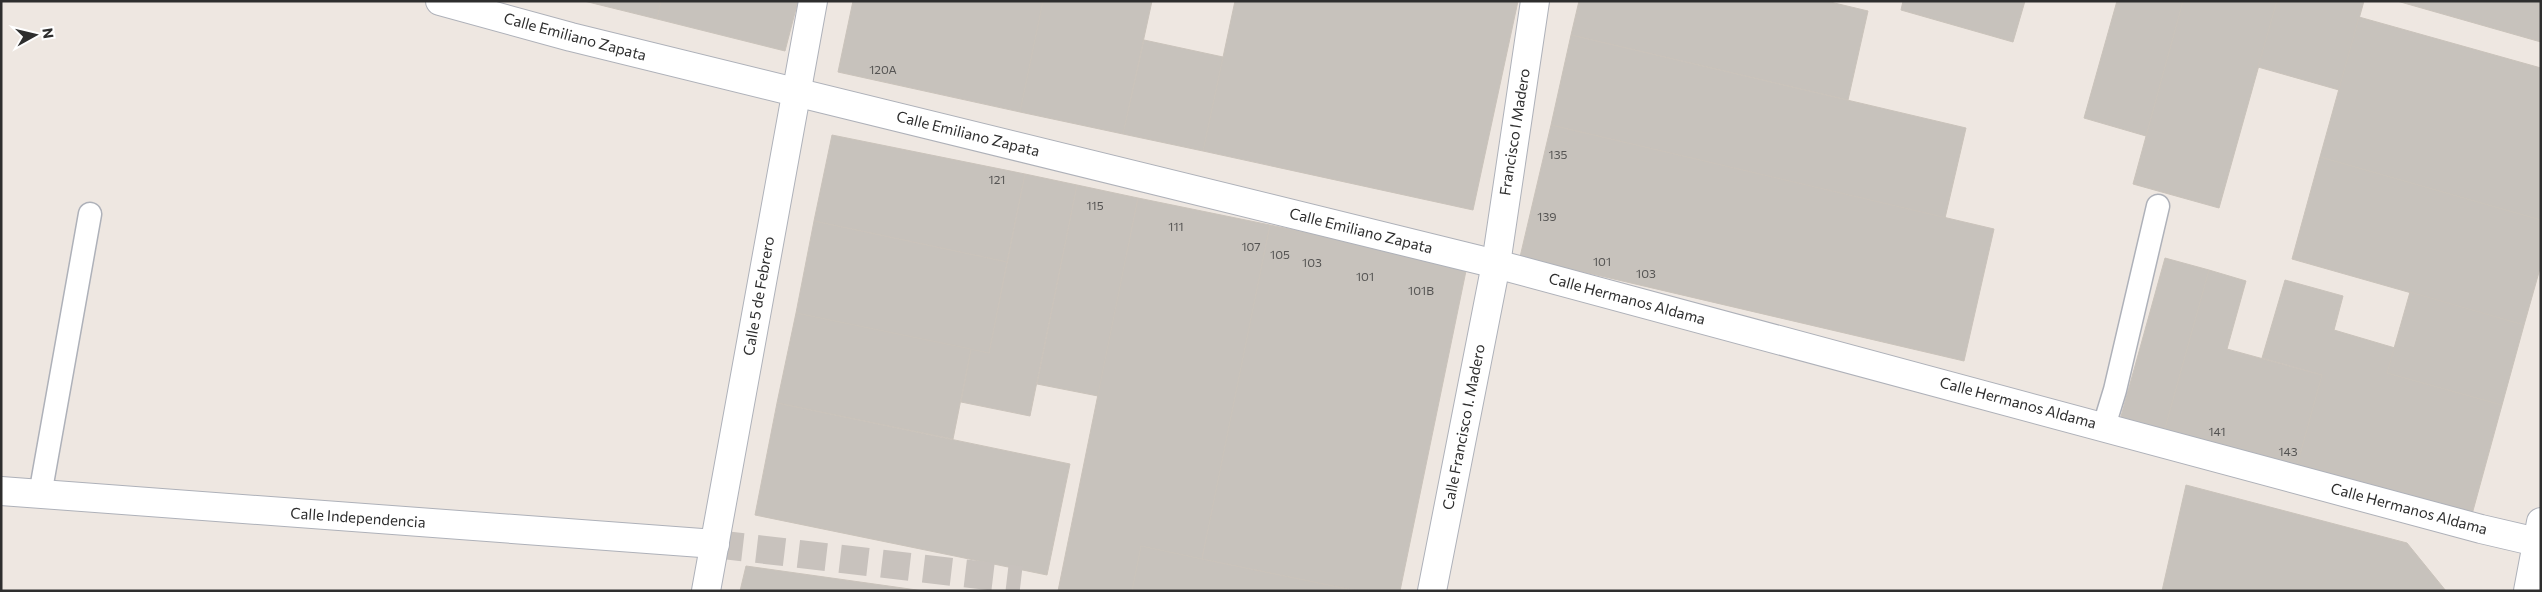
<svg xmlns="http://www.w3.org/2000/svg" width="2542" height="592" font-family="Commissioner,sans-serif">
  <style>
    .building { fill: #c7c2bc; stroke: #cac3bb }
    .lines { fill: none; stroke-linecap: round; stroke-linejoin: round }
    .street-tunnel { stroke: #c8c2bd; stroke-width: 28; stroke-dasharray: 28 14; stroke-linecap: butt }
    .lane-casing { stroke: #aeb1b9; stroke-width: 25 }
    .street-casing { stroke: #aeb1b9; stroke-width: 30 }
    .lane { stroke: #fff; stroke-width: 22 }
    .street { stroke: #fff; stroke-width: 28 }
    .labels { text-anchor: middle; stroke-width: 4.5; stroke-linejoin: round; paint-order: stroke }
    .number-label { font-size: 12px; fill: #545352 }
    .street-label { font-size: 15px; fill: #2e2e2e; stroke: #fff }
  </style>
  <rect width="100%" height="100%" fill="#eee7e1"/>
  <g class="building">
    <polygon points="584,1 661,1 657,19"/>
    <polygon points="661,1 798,1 785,51 657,19"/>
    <polygon points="853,1 1043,1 1020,112 838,72"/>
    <polygon points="1043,1 1152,1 1123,134 1020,112"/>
    <polygon points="1235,1 1518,1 1473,210 1203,151"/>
    <polygon points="1579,1 1826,1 1868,11 1848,100 1571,35"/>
    <polygon points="1903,1 2025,1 2013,42 1901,10"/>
    <polygon points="2117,1 2183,1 2146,136 2084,118"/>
    <polygon points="2183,1 2277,1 2219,208 2133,184"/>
    <polygon points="2277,1 2364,1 2339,90 2258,67"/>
    <polygon points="2397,1 2541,1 2541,42"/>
    <polygon points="2359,17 2541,68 2541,220 2320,157"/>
    <polygon points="1571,35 1966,128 1945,218 1551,125"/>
    <polygon points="1144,40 1223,57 1203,151 1123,134"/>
    <polygon points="1551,125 1994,229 1964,361 1520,257"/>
    <polygon points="832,135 1025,174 1007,262 814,221"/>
    <polygon points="2320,157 2541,220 2541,265 2524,325 2292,259"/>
    <polygon points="1025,174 1077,185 1030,416 961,402 971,349 989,353"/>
    <polygon points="1077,185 1138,198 1098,396 1037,384"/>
    <polygon points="1138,198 1270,225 1202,559 1141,546 1132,591 1058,591"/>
    <polygon points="814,221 1007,262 989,353 796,313"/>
    <polygon points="1270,225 1467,266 1400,591 1357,591 1202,559"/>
    <polygon points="2165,258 2209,270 2164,432 2120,420"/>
    <polygon points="2209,270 2246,281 2227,349 2322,375 2296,469 2164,432"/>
    <polygon points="2285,280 2343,296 2334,330 2395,348 2387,373 2502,405 2471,518 2296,469 2322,375 2262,358"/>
    <polygon points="2410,292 2524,325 2502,405 2387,373"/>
    <polygon points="796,313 971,349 953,439 777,403"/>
    <polygon points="777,403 1070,464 1047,575 755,515"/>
    <polygon points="2186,485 2407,543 2446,591 2162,591"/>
    <polygon points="1141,546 1202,559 1357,591 1132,591"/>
    <polygon points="746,566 924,591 740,591"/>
  </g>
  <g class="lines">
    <polyline class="street-tunnel" points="715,544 1021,580"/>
    <g class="lane-casing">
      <g id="lane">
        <polyline points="2104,426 2115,390 2158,206"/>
        <polyline points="40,495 90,214"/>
      </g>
    </g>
    <g class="street-casing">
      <g id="street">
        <polyline points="440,1 571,37 1496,264 2481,529 2541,543"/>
        <polyline points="1,491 715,544"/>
        <polyline points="706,591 813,1"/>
        <polyline points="1432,591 1496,264 1535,1"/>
        <polyline points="2528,591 2541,522"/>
      </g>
    </g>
    <use href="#lane" class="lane"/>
    <use href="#street" class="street"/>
  </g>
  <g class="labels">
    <g class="number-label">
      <text x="883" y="74">120A</text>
      <text x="1558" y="159">135</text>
      <text x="997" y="184">121</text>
      <text x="1095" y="210">115</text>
      <text x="1547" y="221">139</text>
      <text x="1176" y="231">111</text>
      <text x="1251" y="251">107</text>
      <text x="1280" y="259">105</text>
      <text x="1602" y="266">101</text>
      <text x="1312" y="267">103</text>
      <text x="1646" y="278">103</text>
      <text x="1365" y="281">101</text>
      <text x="1421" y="295">101B</text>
      <text x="2217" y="436">141</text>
      <text x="2288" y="456">143</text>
    </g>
    <g class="street-label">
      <text transform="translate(575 37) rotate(15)" y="5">Calle Emiliano Zapata</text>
      <text transform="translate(1515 132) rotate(-81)" y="5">Francisco I Madero</text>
      <text transform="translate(968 134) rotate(14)" y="5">Calle Emiliano Zapata</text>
      <text transform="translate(1361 231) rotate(14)" y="5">Calle Emiliano Zapata</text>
      <text transform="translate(759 296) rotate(-80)" y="5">Calle 5 de Febrero</text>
      <text transform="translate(1627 299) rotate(15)" y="5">Calle Hermanos Aldama</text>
      <text transform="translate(2018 403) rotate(15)" y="5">Calle Hermanos Aldama</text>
      <text transform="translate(1464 427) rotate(-79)" y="5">Calle Francisco I. Madero</text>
      <text transform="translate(2409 509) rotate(15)" y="5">Calle Hermanos Aldama</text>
      <text transform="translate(358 518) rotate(4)" y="5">Calle Independencia</text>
    </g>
  </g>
  <rect width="2542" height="592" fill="none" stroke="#2e2e2e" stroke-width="5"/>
  <g transform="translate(35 35) rotate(82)" stroke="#ffffff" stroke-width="4" paint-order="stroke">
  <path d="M0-4L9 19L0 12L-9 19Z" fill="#2e2e2e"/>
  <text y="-8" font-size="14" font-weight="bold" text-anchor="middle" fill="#2e2e2e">N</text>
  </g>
</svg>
